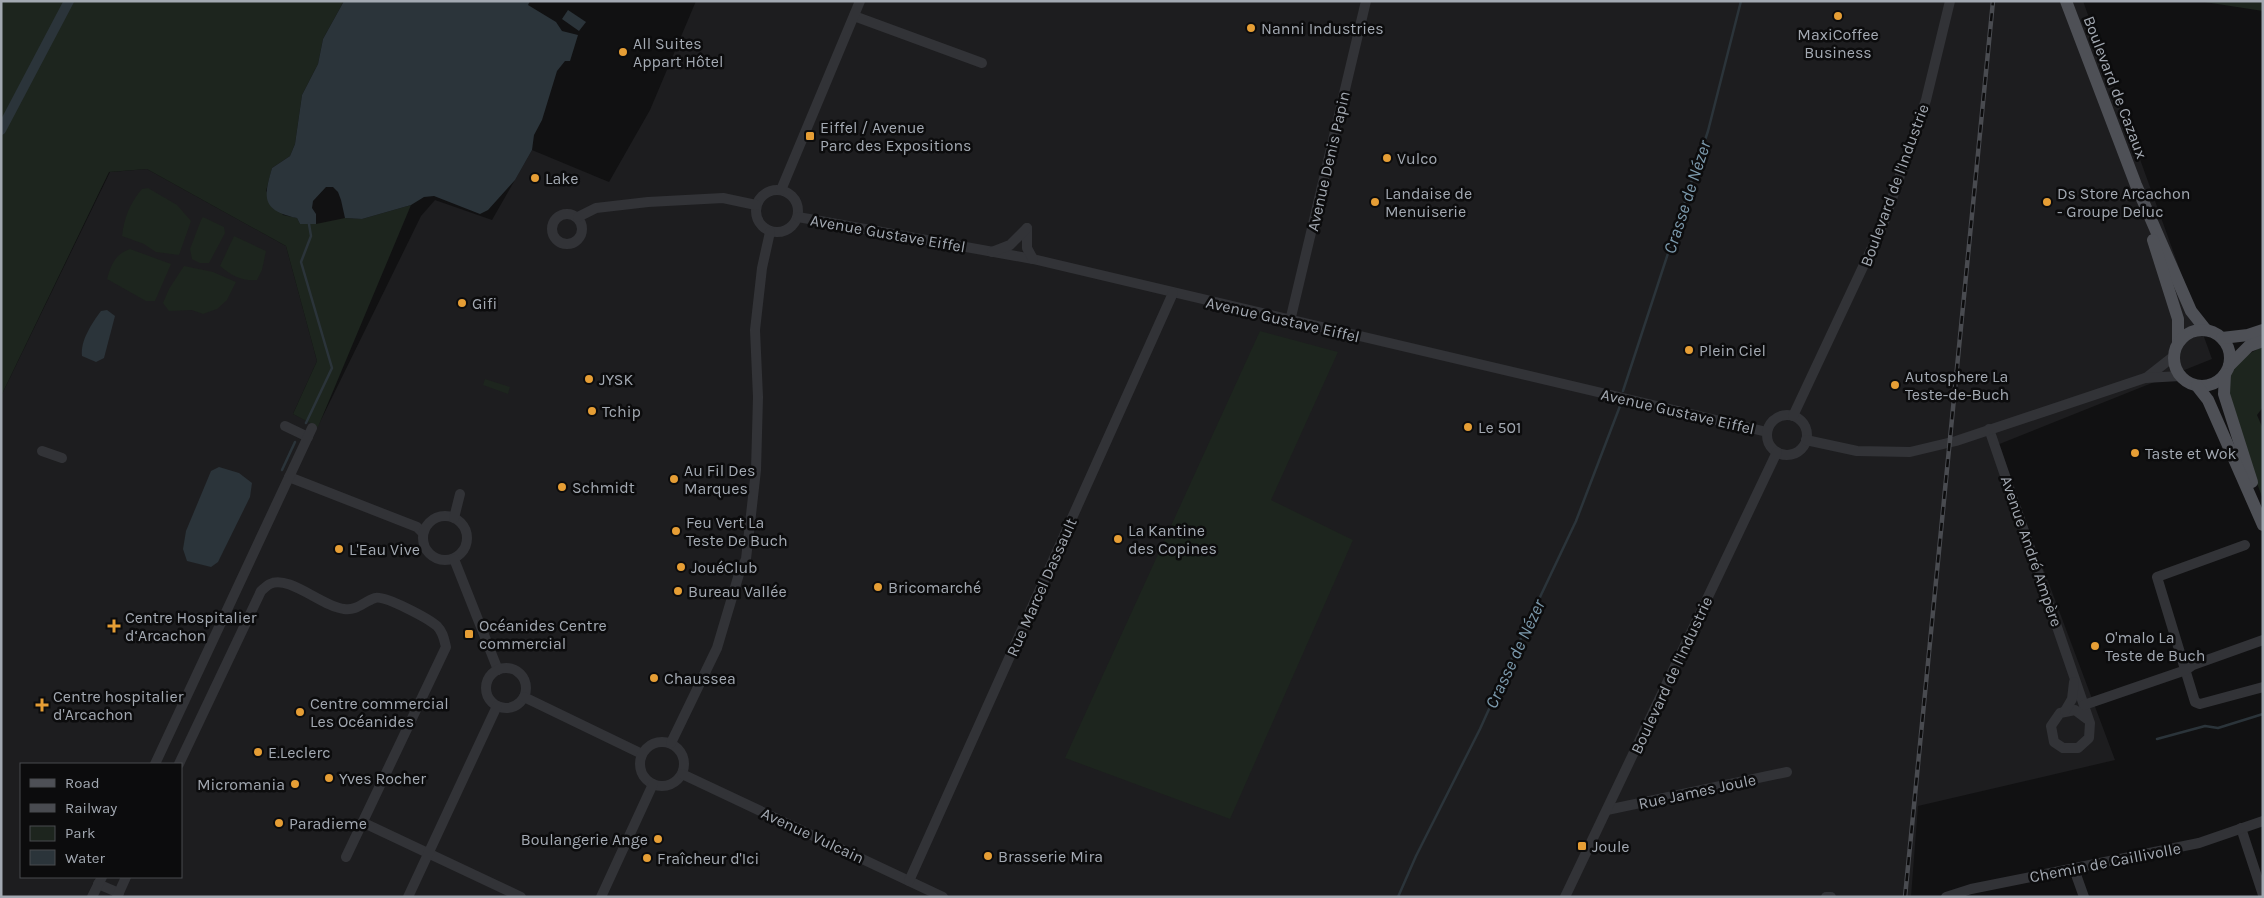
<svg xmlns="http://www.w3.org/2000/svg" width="2264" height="898" font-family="Karla,sans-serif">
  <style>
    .built { fill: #1d1d1f; fill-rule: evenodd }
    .green { fill: #1d251e }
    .water { fill: #2b343a }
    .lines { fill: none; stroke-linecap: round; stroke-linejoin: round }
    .stream { stroke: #2b343a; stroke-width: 2.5 }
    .canal { stroke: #2b343a; stroke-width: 10 }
    .minor { stroke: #323337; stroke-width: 10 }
    .major { stroke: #4e5056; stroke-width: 12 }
    .rail-casing { stroke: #494b50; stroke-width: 4.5 }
    .rail { stroke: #0c0c0d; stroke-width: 2.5; stroke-dasharray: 8; stroke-linecap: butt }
    .poi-dot { fill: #e69e35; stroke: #0c0c0d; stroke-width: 2 }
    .labels { text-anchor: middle; stroke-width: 5; stroke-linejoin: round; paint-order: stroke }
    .poi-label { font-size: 16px; fill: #a3a9b2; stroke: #0c0c0d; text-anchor: start }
    .street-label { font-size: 16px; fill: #a3a9b2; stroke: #0c0c0d }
    .water-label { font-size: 18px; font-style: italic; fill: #7b99ac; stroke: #0c0c0d }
  </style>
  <rect width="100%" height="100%" fill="#111112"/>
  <path class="built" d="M 696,1 L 2083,1 L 2212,359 L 1997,445 L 2115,760 L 1918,806 L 1911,897 L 1,897 L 1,396 L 110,172 L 147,169 L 286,246 L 317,361 L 293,414 L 318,426 L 421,216 L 435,200 L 492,220 L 532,150 L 609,182 L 650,110 ZM 21,764 L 181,764 L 181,877 L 21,877 Z"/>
  <g class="green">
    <polygon points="1,1 344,1 323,39 318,64 302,95 295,144 290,156 272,168 266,191 283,215 297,218 300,224 316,224 345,218 362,219 411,205 318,427 293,414 317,361 286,246 147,169 109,172 1,396"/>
    <polygon points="2198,1 2263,1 2263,11"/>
    <path d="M 148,188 L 177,205 L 191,221 L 179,255 L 156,252 L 144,244 L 122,236 C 124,218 130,203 142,189 Z"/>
    <polygon points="203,217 224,227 225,233 209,263 200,263 192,259 190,249 201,220"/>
    <path d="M 234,236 L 266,251 L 262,270 L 257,280 C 241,281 232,276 220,266 Z"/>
    <path d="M 130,249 L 171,264 L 155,301 L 146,301 L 107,279 C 111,265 115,254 130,249 Z"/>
    <polygon points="184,266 213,272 236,282 227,300 217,309 203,314 192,310 169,311 163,303 169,289"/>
    <polygon points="1260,331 1338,352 1271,500 1353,540 1230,819 1065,758"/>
    <path d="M 2263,347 L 2263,407 L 2257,415 L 2263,429 L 2263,499 C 2254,473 2221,396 2231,373 C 2235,363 2253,350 2263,347 Z"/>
    <polygon points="485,379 510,387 508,394 483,385"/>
  </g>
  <g class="water">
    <path d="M 344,1 L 530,1 L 528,5 L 556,22 L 562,31 L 578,35 L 570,61 L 565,61 L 557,71 L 542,120 L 534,135 L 532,150 L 515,180 L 488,210 L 480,214 L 434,196 L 424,197 L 411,205 L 362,219 L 345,218 L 341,200 L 338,192 L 333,187 L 326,187 L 313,201 L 312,208 L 316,214 L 316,224 L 300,224 L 297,218 C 262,210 263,199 272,168 L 290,156 L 295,144 L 302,95 L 318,64 L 323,39 Z"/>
    <polygon points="568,10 586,22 579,31 562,19"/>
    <path d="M 107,310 L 115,316 L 104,358 L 96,362 L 82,356 C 80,341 92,323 101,311 Z"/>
    <polygon points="219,467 239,473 252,483 250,497 218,562 211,567 187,561 183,549 186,531 211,471"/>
  </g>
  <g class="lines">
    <g class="stream">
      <polyline points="1623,391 1708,131 1741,1"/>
      <polyline points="306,423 332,368 301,262 311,236 309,224"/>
      <polyline points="282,470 295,442"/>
      <polyline points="2157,739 2205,726 2218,728 2263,714"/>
      <polyline points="1398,897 1416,856 1480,729 1532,614 1576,521 1620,406"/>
    </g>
    <polyline class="canal" points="1,130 69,1"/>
    <g class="minor">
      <polyline points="854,16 982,63"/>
      <circle cx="777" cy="211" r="21"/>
      <polyline points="781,190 860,1"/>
      <circle cx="567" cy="229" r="15"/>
      <polyline points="578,217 596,208 648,202 723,198 756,205"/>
      <polyline points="798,217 1033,259 1767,432"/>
      <polyline points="1027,228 1027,248 1033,259"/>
      <polyline points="992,252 1010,245 1027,228"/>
      <polyline points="1290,321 1366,1"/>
      <polyline points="2146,378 2174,356"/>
      <circle cx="1787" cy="435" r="20"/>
      <polyline points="1793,416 1884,222 1926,100 1950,1"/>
      <polyline points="285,426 308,437"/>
      <polyline points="1989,429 2090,723 2089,738 2078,748 2063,748 2054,742 2051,726 2060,713 2075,710 2087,719"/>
      <polyline points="1806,440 1857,451 1910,452 1956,441 2145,378 2180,376"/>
      <polyline points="42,451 62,458"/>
      <polyline points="289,477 417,527 423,533"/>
      <circle cx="445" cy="538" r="22"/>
      <polyline points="454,518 460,494"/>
      <polyline points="2245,545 2157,577 2195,702 2200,704 2263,687"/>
      <polyline points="454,559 498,670"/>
      <circle cx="506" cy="688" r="20"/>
      <polyline points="524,697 642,754"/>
      <polyline points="2084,705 2186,670 2193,665 2263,640"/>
      <polyline points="2065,711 2072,699 2074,682"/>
      <circle cx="662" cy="764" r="22"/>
      <polyline points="671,743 717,648 739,574 746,559 756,470 758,397 755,330 762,268 770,232"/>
      <polyline points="155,764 312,428"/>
      <path d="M 179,764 L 261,591 C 264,589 267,585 270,584 C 288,574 323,607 344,609 C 357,611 363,602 375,598 C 385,595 429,619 437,626 C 443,632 444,639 446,647 L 346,857"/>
      <polyline points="682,774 943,897"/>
      <polyline points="1607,810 1787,772"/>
      <polyline points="364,823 521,897"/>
      <polyline points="2241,828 2263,895"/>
      <polyline points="2074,869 2084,897"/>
      <polyline points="909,881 1173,293"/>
      <polyline points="98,884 119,893"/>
      <polyline points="92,897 102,877"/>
      <polyline points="117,897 126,877"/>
      <polyline points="408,897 497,706"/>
      <polyline points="601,897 653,784"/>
      <polyline points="1565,897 1777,452"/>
      <polyline points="1826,897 1831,897"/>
      <polyline points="1946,897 1971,889 2199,843 2263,821"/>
    </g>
    <g class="major">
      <polyline points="2066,1 2136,185 2191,311 2206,330"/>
      <polyline points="2153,240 2178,319 2178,342"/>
      <circle cx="2202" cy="358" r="28"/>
      <polyline points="2222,338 2248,335 2263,330"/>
      <polyline points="2229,366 2249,346 2263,341"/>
      <polyline points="2225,374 2224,394 2252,482"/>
      <polyline points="2197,386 2208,400 2263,525"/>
    </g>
    <g class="rail-casing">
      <polyline id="rail" points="1905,897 1993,1"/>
    </g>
    <use href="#rail" class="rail"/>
  </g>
  <g class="poi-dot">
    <circle cx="1838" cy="16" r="5"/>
    <circle cx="1251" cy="28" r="5"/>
    <circle cx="623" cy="52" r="5"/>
    <rect x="805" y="131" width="10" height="10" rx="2.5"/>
    <circle cx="1387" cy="158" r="5"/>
    <circle cx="535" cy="178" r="5"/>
    <circle cx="1375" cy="202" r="5"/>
    <circle cx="2047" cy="202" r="5"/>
    <circle cx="462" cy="303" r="5"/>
    <circle cx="1689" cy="350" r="5"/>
    <circle cx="589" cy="379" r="5"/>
    <circle cx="1895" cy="385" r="5"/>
    <circle cx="592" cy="411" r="5"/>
    <circle cx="1468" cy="427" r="5"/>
    <circle cx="2135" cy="453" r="5"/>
    <circle cx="674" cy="479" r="5"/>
    <circle cx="562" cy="487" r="5"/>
    <circle cx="676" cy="531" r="5"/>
    <circle cx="1118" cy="539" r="5"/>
    <circle cx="339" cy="549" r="5"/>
    <circle cx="681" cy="567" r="5"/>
    <circle cx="878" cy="587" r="5"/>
    <circle cx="678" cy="591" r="5"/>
    <path d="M111.5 618.5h5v5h5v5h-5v5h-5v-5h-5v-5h5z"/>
    <rect x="464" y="629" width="10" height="10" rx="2.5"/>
    <circle cx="2095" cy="646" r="5"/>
    <circle cx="654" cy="678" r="5"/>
    <path d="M39.5 697.5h5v5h5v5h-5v5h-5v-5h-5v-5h5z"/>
    <circle cx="300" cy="712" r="5"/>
    <circle cx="258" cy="752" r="5"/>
    <circle cx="329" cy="778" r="5"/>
    <circle cx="295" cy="784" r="5"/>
    <circle cx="279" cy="823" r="5"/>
    <circle cx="658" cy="839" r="5"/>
    <rect x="1577" y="841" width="10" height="10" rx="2.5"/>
    <circle cx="988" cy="856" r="5"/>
    <circle cx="647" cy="858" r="5"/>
  </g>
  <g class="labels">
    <g class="poi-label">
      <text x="1261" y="34">Nanni Industries</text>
      <text x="1838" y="40" text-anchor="middle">MaxiCoffee<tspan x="1838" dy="18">Business</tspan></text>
      <text x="633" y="49">All Suites<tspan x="633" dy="18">Appart Hôtel</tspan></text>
      <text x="820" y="133">Eiffel / Avenue<tspan x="820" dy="18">Parc des Expositions</tspan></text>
      <text x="1397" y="164">Vulco</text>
      <text x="545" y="184">Lake</text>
      <text x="1385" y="199">Landaise de<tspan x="1385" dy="18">Menuiserie</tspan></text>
      <text x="2057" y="199">Ds Store Arcachon<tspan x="2057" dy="18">- Groupe Deluc</tspan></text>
      <text x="472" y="309">Gifi</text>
      <text x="1699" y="356">Plein Ciel</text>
      <text x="1905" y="382">Autosphere La<tspan x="1905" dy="18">Teste-de-Buch</tspan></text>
      <text x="599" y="385">JYSK</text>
      <text x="602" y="417">Tchip</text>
      <text x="1478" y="433">Le 501</text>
      <text x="2145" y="459">Taste et Wok</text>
      <text x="684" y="476">Au Fil Des<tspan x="684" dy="18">Marques</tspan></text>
      <text x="572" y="493">Schmidt</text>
      <text x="686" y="528">Feu Vert La<tspan x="686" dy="18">Teste De Buch</tspan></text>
      <text x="1128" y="536">La Kantine<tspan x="1128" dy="18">des Copines</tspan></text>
      <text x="349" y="555">L'Eau Vive</text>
      <text x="691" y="573">JouéClub</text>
      <text x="888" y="593">Bricomarché</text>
      <text x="688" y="597">Bureau Vallée</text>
      <text x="125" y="623">Centre Hospitalier<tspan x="125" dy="18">d‘Arcachon</tspan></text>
      <text x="479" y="631">Océanides Centre<tspan x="479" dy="18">commercial</tspan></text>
      <text x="2105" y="643">O'malo La<tspan x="2105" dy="18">Teste de Buch</tspan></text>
      <text x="664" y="684">Chaussea</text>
      <text x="53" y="702">Centre hospitalier<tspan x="53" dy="18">d'Arcachon</tspan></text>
      <text x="310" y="709">Centre commercial<tspan x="310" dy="18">Les Océanides</tspan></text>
      <text x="268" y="758">E.Leclerc</text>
      <text x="339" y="784">Yves Rocher</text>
      <text x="285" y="790" text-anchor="end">Micromania</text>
      <text x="289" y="829">Paradieme</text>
      <text x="648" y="845" text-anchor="end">Boulangerie Ange</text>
      <text x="1592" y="852">Joule</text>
      <text x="998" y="862">Brasserie Mira</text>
      <text x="657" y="864">Fraîcheur d'Ici</text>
    </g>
    <g class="street-label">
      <text transform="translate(2116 87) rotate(69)" y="6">Boulevard de Cazaux</text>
      <text transform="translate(1328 161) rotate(-77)" y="6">Avenue Denis Papin</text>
      <text transform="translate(1894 185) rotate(-70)" y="6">Boulevard de l'Industrie</text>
      <text transform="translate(888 233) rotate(10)" y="6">Avenue Gustave Eiffel</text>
      <text transform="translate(1283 319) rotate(13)" y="6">Avenue Gustave Eiffel</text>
      <text transform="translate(1678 411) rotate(13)" y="6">Avenue Gustave Eiffel</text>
      <text transform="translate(2032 551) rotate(71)" y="6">Avenue André Ampère</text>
      <text transform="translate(1041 587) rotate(-66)" y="6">Rue Marcel Dassault</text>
      <text transform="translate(1671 675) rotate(-65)" y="6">Boulevard de l'Industrie</text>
      <text transform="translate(1697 791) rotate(-12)" y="6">Rue James Joule</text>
      <text transform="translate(813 835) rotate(25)" y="6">Avenue Vulcain</text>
      <text transform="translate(2105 862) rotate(-11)" y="6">Chemin de Caillivolle</text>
    </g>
    <g class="water-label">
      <text transform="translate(1687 197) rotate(-72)" y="6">Crasse de Nézer</text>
      <text transform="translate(1515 654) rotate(-65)" y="6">Crasse de Nézer</text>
    </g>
  </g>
  <rect width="2264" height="898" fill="none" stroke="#a3a9b2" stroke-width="5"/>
  <rect x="20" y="763" width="162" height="115" fill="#0c0c0d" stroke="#484b4f"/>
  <rect x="30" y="779" width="25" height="8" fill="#4e5056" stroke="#484b4f"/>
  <text x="65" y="788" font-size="15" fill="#a3a9b2">Road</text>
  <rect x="30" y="804" width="25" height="8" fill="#494b50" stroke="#484b4f"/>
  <text x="65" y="813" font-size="15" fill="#a3a9b2">Railway</text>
  <rect x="30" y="826" width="25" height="15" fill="#1d251e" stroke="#484b4f"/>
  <text x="65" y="838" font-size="15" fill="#a3a9b2">Park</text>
  <rect x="30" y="850" width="25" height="15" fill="#2b343a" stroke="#484b4f"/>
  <text x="65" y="863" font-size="15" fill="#a3a9b2">Water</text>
</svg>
